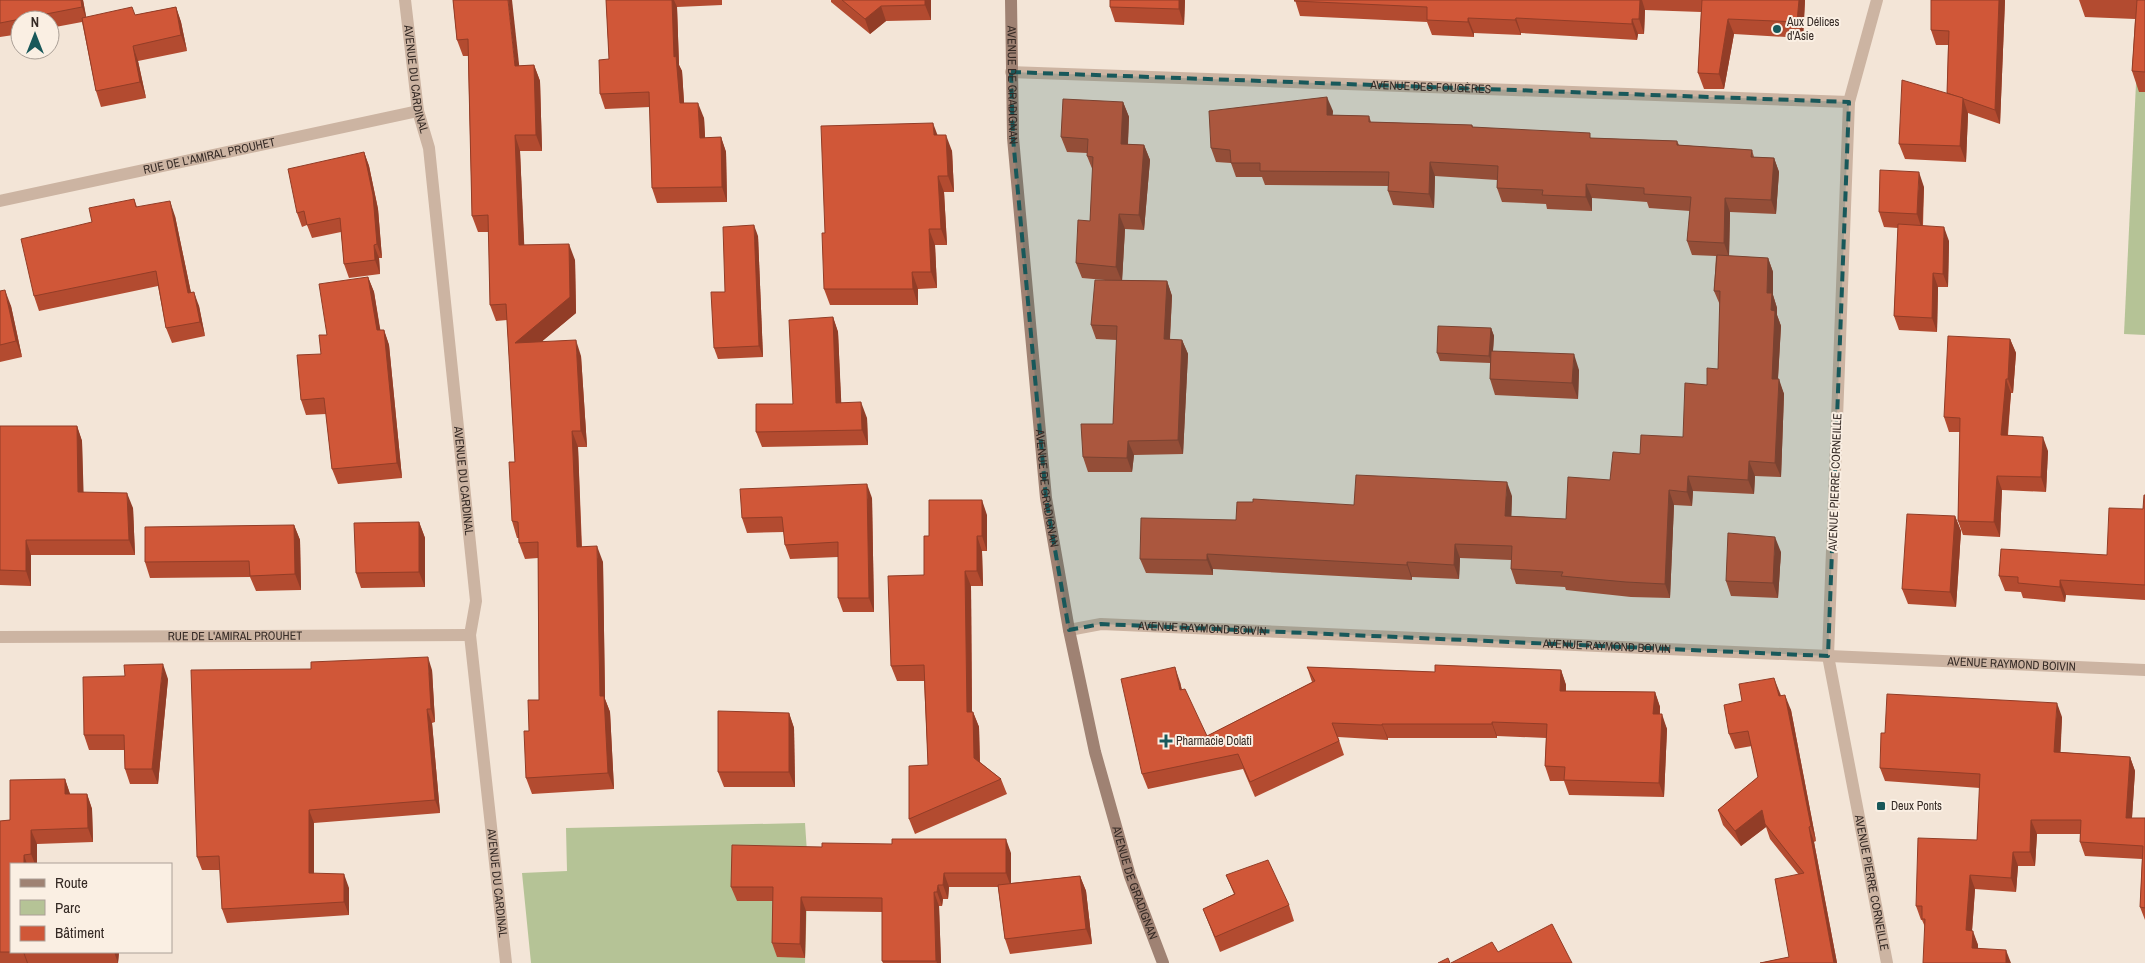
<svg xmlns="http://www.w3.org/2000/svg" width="2145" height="963" font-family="'Archivo Narrow',sans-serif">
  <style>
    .green { fill: #b5c396 }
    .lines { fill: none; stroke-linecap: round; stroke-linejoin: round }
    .street { stroke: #ccb4a2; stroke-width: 12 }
    .secondary { stroke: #9f8273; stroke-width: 12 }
    .wall { fill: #b34b30 }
    .shaded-wall { fill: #923d27 }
    .building { fill: #d05738; stroke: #923d27 }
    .marked { fill: #18585a; fill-opacity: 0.2; stroke: #18585a; stroke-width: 4; stroke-dasharray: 10 6; stroke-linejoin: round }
    .poi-dot { fill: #18585a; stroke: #faefe3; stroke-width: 2 }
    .labels { text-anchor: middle; stroke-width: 4; stroke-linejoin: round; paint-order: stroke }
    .poi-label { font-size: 12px; fill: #352a25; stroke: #faefe3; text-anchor: start }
    .street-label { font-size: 12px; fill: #352a25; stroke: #faefe3 }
  </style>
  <rect width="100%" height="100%" fill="#f3e5d7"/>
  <g class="green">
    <polygon points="2140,0 2145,0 2145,335 2124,334"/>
    <polygon points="805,823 808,867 805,963 531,963 522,873 567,871 566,828"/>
  </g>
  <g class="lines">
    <g class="street">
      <path id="s1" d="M 405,0 L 418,111 L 429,148 L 476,601 L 470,635 L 506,963"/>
      <path id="s2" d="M 1877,0 L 1849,102 L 1828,656 L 1887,963"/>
      <path id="s3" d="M 1011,72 L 1849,102"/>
      <path id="s4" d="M 0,201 L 418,111"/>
      <path id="s5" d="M 1069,630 L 1101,624 L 2145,670"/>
      <path id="s6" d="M 0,637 L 470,635"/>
    </g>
    <path class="secondary" id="s7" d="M 1011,0 L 1013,138 L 1046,498 L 1069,630 L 1095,752 L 1130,876 L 1163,963"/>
  </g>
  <g class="wall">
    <polygon points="0,0 83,0 86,17 135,15 176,7 181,22 187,51 138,61 146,98 101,107 96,91 82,22 50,28 50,20 20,20 20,34 0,37"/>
    <polygon points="453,0 519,66 534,65 540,81 542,151 520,151 524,245 575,260 576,313 542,341 581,356 587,447 578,447 582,547 603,562 605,699 610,712 614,789 532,794 526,778 529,731 539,700 538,558 525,559 519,543 519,538 517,538 512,521 515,462 507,320 496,321 490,305 489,232 478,232 472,216 468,56 463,56 457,40"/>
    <polygon points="606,0 722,0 722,5 677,7 679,65 682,71 684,103 704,118 705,138 721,137 726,152 727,202 657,203 652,188 650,107 605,109 600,94 609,59"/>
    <polygon points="831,0 931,0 931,20 886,21 870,34 831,2"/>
    <polygon points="1110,0 1185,0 1184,25 1115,22 1110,7"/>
    <polygon points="1295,0 1805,0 1803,38 1734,34 1724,89 1704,89 1698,73 1701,12 1645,10 1644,34 1638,34 1637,40 1521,33 1521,35 1474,33 1474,37 1432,35 1427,22 1300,16"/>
    <polygon points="1931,0 2005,0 2000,124 1968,113 1966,162 1905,159 1899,144 1947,94 1948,45 1936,45 1931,30"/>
    <polygon points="2079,0 2145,0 2145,92 2139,92 2132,71 2135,19 2085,17"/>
    <polygon points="1123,102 1129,117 1128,144 1144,145 1150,160 1144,230 1125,229 1122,280 1167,281 1172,296 1170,339 1182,340 1188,354 1183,454 1134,455 1132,472 1088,472 1083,457 1113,424 1117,340 1096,339 1091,325 1105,280 1082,278 1076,263 1090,221 1093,171 1087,156 1087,153 1067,152 1061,137"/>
    <polygon points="1333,111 1332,115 1369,116 1371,122 1472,125 1473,127 1592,138 1677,141 1679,145 1752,150 1754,157 1774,158 1779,172 1776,214 1730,212 1729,256 1768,258 1773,272 1773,295 1777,308 1777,315 1781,326 1778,379 1784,394 1781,477 1755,476 1754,494 1693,491 1692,506 1674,505 1670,598 1631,597 1566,590 1565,587 1516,584 1511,569 1511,560 1460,558 1459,579 1412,577 1412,580 1213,569 1213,575 1146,573 1140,559 1236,520 1354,505 1512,496 1511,516 1566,519 1640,454 1683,437 1707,385 1718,369 1720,305 1714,291 1716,256 1692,255 1687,241 1690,211 1649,208 1647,202 1592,198 1592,211 1547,209 1546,204 1502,202 1497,188 1497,180 1435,176 1434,208 1393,205 1388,191 1388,186 1265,185 1262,177 1236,177 1231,163 1216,162 1211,148"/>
    <polygon points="938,135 952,151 954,192 944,192 947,245 935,245 937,288 918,289 918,305 830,305 824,289 825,233"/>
    <polygon points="364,152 369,166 378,209 382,258 379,258 380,274 349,278 344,264 341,232 312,238 307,225 302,227 297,213"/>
    <polygon points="1924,187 1923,226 1949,241 1948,287 1938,287 1937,332 1899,330 1894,316 1898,228 1884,227 1879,212"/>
    <polygon points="134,199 137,207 175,216 191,293 199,306 205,336 172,343 166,328 158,286 39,311 34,296 92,222"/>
    <polygon points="758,236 763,357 718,359 714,348 725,292"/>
    <polygon points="368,277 374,292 380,330 384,330 389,345 402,478 338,484 332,469 326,414 306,415 301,400 321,354 327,335"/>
    <polygon points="0,291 11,306 22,357 0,362"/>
    <polygon points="833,317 838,332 841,403 867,418 868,445 762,447 756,432 793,404"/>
    <polygon points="1491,328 1494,336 1493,351 1579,370 1578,399 1495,395 1490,379 1490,363 1440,361 1437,353"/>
    <polygon points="2010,339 2016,353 2013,393 2011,393 2008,435 2048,451 2046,492 2002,490 2000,537 1963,535 1958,521 1960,432 1949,432 1944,417"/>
    <polygon points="0,426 77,426 82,441 83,492 133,508 135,555 31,555 31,586 0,585"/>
    <polygon points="2145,495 2145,600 2066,595 2065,602 2023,598 2021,592 2005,591 1999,576 2107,555 2143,509"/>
    <polygon points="872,498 874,612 843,612 838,598 838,557 790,559 785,545 784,532 747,533 742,518"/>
    <polygon points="987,515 987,551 982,551 983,586 971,586 972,712 973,712 979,727 980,762 1001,779 1007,794 915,834 909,819 928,765 924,681 897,681 891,666 924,575 929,536"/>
    <polygon points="1955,516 1961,531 1956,607 1908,604 1902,589"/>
    <polygon points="419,522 425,538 425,587 361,588 356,573"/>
    <polygon points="294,525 300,540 301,590 256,591 250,577 150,578 145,562"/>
    <polygon points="1781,552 1778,598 1731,596 1726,581"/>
    <polygon points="1307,667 1435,672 1561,670 1566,685 1566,691 1655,692 1660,707 1660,714 1667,729 1664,797 1569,795 1564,781 1550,781 1545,766 1546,738 1497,736 1497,738 1388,738 1388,740 1338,737 1344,755 1255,797 1243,769 1148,789 1142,774 1180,682 1182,690 1207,736 1312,682"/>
    <polygon points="432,670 435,722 432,723 440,813 314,823 314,874 349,888 349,915 227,923 222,909 220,870 202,870 197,857"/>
    <polygon points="168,679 158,784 130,784 125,769 124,750 89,750 84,735"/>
    <polygon points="1780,693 1781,696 1791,710 1816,841 1814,842 1837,963 1760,963 1789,957 1799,875 1770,839 1766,827 1741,846 1723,825 1718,810 1758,777 1752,746 1735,749 1729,734 1742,701"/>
    <polygon points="789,713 794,728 795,787 724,787 718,772"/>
    <polygon points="2062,717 2060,752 2130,757 2135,771 2132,818 2145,818 2145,920 2140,907 2142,859 2085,856 2080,842 2080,834 2037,834 2035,866 2018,866 2016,892 1975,889 1972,931 1978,945 1978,948 2011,963 1925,927 1922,920 1921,920 1916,906 1977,840 1980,788 1885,781 1880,768"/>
    <polygon points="65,779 70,794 87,794 92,809 93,842 37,844 37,864 11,864 11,952 119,952 118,963 0,963 0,821 10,820"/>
    <polygon points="1011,853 1011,883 1080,876 1086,891 1092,944 1010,954 1005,939 998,887 949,887 948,899 943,899 942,906 939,906 941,963 883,963 882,961 882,912 806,911 805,958 777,957 772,943 773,901 737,901 731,887"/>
    <polygon points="1226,875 1289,905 1294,921 1220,952 1203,909 1234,894"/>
  </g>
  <g class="shaded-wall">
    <polygon points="81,0 83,0 87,21 82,7"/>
    <polygon points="508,0 512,0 521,82 515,66"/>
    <polygon points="672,0 674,0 677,7 679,65 682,71 685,118 680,103 674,57"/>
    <polygon points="925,0 931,0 931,20 925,5"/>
    <polygon points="1179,0 1185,0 1184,25 1179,9"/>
    <polygon points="1640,0 1642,0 1645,10 1644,34 1639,19"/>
    <polygon points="1799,0 1805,0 1803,38 1797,22"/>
    <polygon points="1999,0 2005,0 2000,124 1995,110"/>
    <polygon points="881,6 886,21 870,34 865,19"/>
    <polygon points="176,7 181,22 187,51 181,35"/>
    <polygon points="1468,18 1474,33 1474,37 1468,22"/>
    <polygon points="1516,18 1521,33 1521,35 1515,20"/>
    <polygon points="1632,19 1638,34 1637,40 1632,24"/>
    <polygon points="1728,19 1734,34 1724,89 1719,74"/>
    <polygon points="133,46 138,61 146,98 140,82"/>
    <polygon points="534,65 540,81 542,151 536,135"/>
    <polygon points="1327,97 1333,111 1332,129 1327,115"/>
    <polygon points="1963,98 1968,114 1966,162 1960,146"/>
    <polygon points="1123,102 1129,117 1127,159 1121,144"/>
    <polygon points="698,103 704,118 706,153 700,138"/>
    <polygon points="933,123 939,139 934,135"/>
    <polygon points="515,135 520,151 525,261 519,245"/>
    <polygon points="946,135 952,151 954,192 948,176"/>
    <polygon points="721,137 726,152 727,202 722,187"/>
    <polygon points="1144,145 1150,160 1144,230 1139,215"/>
    <polygon points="364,152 369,166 378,209 382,258 377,244"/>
    <polygon points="1774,158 1779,172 1776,214 1771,200"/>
    <polygon points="1430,162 1435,176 1434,208 1429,194"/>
    <polygon points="1919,172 1924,187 1922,230 1917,214"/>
    <polygon points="938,176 944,192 947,245 941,229"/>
    <polygon points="1586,184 1592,198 1592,211 1586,197"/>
    <polygon points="1725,198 1730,212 1729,257 1724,243"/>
    <polygon points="170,201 175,216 194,307 188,293"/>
    <polygon points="1119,214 1125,229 1122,282 1116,267"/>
    <polygon points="754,225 758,236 763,357 759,346"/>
    <polygon points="1944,227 1949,241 1948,287 1943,274"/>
    <polygon points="929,229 935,245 937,288 931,272"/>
    <polygon points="569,244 575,260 576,313 521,359 515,343"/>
    <polygon points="374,245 379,258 380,274 375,260"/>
    <polygon points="1768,258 1773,272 1773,295 1777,308 1777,315 1781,326 1777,393 1772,379 1771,310 1767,293"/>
    <polygon points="912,272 918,289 918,305 913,289"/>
    <polygon points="1933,273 1938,287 1937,332 1932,318"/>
    <polygon points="368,277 374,292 383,346 377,330"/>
    <polygon points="1167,281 1172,296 1169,353 1164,339"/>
    <polygon points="5,290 11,306 22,357 16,341"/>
    <polygon points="194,292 199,306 205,336 200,322"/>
    <polygon points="833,317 838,332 842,418 836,403"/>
    <polygon points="1491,328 1494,336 1492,364 1489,356"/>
    <polygon points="384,330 389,345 402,478 397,463"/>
    <polygon points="2010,339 2016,353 2013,393 2008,379"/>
    <polygon points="576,340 581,356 587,447 581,431"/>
    <polygon points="1182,340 1188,354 1183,454 1178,440"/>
    <polygon points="1574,354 1579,370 1578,399 1572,383"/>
    <polygon points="1779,379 1784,394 1781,477 1775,463"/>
    <polygon points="2006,379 2011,393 2006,450 2001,435"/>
    <polygon points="861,402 867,418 868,445 862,430"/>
    <polygon points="77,426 82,441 84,506 78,492"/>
    <polygon points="572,431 578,447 582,563 577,547"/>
    <polygon points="2043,437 2048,451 2046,492 2041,477"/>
    <polygon points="1128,441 1134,455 1132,472 1127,458"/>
    <polygon points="1749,461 1755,476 1754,494 1748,480"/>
    <polygon points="1688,476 1693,491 1692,506 1687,492"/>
    <polygon points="1997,476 2002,490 2000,537 1994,522"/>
    <polygon points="1507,482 1512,496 1511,531 1505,516"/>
    <polygon points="867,484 872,498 874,612 869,598"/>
    <polygon points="1669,490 1674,505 1670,598 1665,584"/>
    <polygon points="127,493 133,508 135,555 129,540"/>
    <polygon points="982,500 987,515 987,551 982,536"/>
    <polygon points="1955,516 1961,531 1956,607 1950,592"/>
    <polygon points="419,522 425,538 425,587 419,572"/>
    <polygon points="294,525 300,540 301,590 295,574"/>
    <polygon points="977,536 982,551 983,586 977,571"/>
    <polygon points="1775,537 1781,552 1778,598 1773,583"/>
    <polygon points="26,540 31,555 31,586 26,571"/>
    <polygon points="1455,544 1460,558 1459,579 1454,565"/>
    <polygon points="597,546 603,562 605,699 610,712 614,789 608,773 600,696"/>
    <polygon points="1207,554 1213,569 1213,575 1207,560"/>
    <polygon points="1407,562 1412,577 1412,580 1407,565"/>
    <polygon points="965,571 971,586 972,727 967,712"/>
    <polygon points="2060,580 2066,595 2065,602 2060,587"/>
    <polygon points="428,657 432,670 435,722 431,709"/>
    <polygon points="163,664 168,679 158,784 152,769"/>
    <polygon points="1175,667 1180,682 1185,705 1180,690"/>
    <polygon points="1561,670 1566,685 1565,705 1560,691"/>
    <polygon points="1774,678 1780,693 1784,712 1779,696"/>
    <polygon points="1655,692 1660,707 1659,729 1653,714"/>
    <polygon points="1785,695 1791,710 1816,841 1811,826"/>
    <polygon points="2057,703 2062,717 2060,766 2054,752"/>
    <polygon points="427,709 432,723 440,813 435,800"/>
    <polygon points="973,712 979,727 980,773 974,758"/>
    <polygon points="789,713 794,728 795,787 789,772"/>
    <polygon points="1662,714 1667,729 1664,797 1659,783"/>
    <polygon points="1492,722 1497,736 1497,738 1492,724"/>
    <polygon points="1382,724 1388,738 1388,740 1382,725"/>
    <polygon points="2130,757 2135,771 2131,832 2126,818"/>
    <polygon points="65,779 70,794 65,794"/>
    <polygon points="87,794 92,809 93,842 88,828"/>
    <polygon points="309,810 314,823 314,887 309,873"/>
    <polygon points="1762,810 1766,827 1741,846 1735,831"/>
    <polygon points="2031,820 2037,834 2035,866 2030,852"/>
    <polygon points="1809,827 1814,842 1837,963 1834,963"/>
    <polygon points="31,830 37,844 37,864 35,864 31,854"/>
    <polygon points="1006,839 1011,853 1011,887 1006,873"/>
    <polygon points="2013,852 2018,866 2016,892 2011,878"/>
    <polygon points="24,855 27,864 24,864"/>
    <polygon points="944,873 949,887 948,899 943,885"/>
    <polygon points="344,874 349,888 349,915 344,902"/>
    <polygon points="1970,875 1975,889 1971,944 1966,930"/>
    <polygon points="1080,876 1086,891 1092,944 1086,929"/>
    <polygon points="938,885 943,899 942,906 937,892"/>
    <polygon points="934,892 939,906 941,963 937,963 936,961"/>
    <polygon points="801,897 806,911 805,958 800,944"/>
    <polygon points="1973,931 1978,945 1977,962 1972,948"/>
    <polygon points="2006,950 2011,963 2006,963"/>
    <polygon points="23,952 24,952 28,963 27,963"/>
    <polygon points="114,952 119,952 118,963"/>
  </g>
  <g class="building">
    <polygon points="0,0 81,0 82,7 0,23"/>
    <polygon points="453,0 508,0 515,66 534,65 536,135 515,135 519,245 569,244 570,297 515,343 576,340 581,431 572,431 577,547 597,546 600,696 604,696 608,773 526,778 524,731 529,731 528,700 539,700 538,542 519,543 518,522 512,521 509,462 515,462 506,304 490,305 488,215 472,216 468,39 457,40"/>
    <polygon points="606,0 672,0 674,57 676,56 680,103 698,103 700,138 721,137 722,187 652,188 649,92 600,94 599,60 609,59"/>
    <polygon points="842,0 925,0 925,5 881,6 865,19"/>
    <polygon points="1110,0 1179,0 1179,9 1110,7"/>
    <polygon points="1295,0 1640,0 1639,19 1632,19 1632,24 1516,18 1515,20 1468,18 1468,22 1427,20 1427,7 1294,1"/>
    <polygon points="1702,0 1799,0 1797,22 1728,19 1719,74 1698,73"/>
    <polygon points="1931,0 1999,0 1995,110 1947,93 1949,31 1931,30"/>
    <polygon points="2137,0 2145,0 2145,72 2132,71"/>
    <polygon points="132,7 135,15 176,7 181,35 133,46 140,82 96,91 82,18"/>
    <polygon points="1902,80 1963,98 1960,146 1899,144"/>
    <polygon points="1327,97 1327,115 1369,116 1369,122 1472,125 1472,127 1590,133 1590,138 1677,141 1677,145 1752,150 1751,157 1774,158 1771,200 1725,198 1724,243 1687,241 1691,197 1644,194 1644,188 1586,184 1586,197 1542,195 1543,190 1497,188 1498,166 1430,162 1429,194 1388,191 1389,172 1260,171 1260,163 1231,163 1230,150 1211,148 1209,111"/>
    <polygon points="1063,99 1123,102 1121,144 1144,145 1139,215 1119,214 1116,267 1076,263 1078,220 1090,221 1093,157 1087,156 1088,139 1061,137"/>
    <polygon points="933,123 934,135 946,135 948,176 938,176 941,229 929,229 931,272 912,272 913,289 824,289 822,233 825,233 821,126"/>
    <polygon points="364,152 373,195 377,244 374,245 375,260 344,264 340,218 307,225 304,211 297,213 288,169"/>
    <polygon points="1880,170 1919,172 1917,214 1879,212"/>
    <polygon points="134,199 136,207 170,201 188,293 194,292 200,322 166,328 156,271 34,296 21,239 92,222 89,208"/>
    <polygon points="1898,224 1944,227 1943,274 1933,273 1932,318 1894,316"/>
    <polygon points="754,225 759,346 714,348 711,292 725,292 723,227"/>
    <polygon points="1717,255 1768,258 1767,293 1772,293 1771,310 1775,311 1772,379 1779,379 1775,463 1749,461 1748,480 1688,476 1687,492 1669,490 1665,584 1626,582 1561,576 1563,572 1511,569 1512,546 1455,544 1454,565 1407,562 1407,565 1207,554 1207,560 1140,559 1141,518 1236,520 1237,502 1253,502 1253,499 1354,505 1356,475 1507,482 1505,516 1566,519 1568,477 1610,480 1613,452 1640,454 1641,435 1683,437 1685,383 1707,385 1707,368 1718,369 1720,291 1714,291"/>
    <polygon points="368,277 377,330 384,330 397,463 332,469 324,398 301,400 297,355 321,354 319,335 327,335 319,284"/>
    <polygon points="1095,280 1167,281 1164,339 1182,340 1178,440 1128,441 1127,458 1083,457 1081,424 1113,424 1117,326 1091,325"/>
    <polygon points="5,290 16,341 0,345 0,291"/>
    <polygon points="833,317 836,403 861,402 862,430 756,432 756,404 793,404 789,320"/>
    <polygon points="1438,326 1491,328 1489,356 1437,353"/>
    <polygon points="1948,336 2010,339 2008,379 2006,379 2001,435 2043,437 2041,477 1997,476 1994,522 1958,521 1960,418 1944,417"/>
    <polygon points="1491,351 1574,354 1572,383 1490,379"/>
    <polygon points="0,426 77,426 78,492 127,493 129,540 26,540 26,571 0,570"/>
    <polygon points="867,484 869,598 838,598 838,542 785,545 782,517 742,518 740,489"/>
    <polygon points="2144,495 2145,495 2145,585 2060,580 2060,587 2018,583 2018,577 1999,576 2001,549 2107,555 2109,508 2143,509"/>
    <polygon points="929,500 982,500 982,536 977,536 977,571 965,571 967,712 973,712 974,758 1001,779 909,819 909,766 928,765 924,665 891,666 888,576 924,575 924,536 929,536"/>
    <polygon points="1907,514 1955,516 1950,592 1902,589"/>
    <polygon points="419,522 419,572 356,573 354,523"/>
    <polygon points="294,525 295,574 250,576 249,561 145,562 145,527"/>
    <polygon points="1728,533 1775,537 1773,583 1726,581"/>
    <polygon points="428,657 431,709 427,709 435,800 309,810 309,873 344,874 344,902 222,909 219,856 197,857 191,670 311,669 311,662"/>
    <polygon points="163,664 152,769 125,769 124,735 84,735 83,677 125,676 124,665"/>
    <polygon points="1435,665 1561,670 1560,691 1655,692 1653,714 1662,714 1659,783 1564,780 1565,767 1545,766 1547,724 1492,722 1492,724 1382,724 1382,725 1332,723 1339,741 1250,782 1238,754 1142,774 1121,679 1175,667 1180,690 1185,689 1207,736 1315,681 1307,667 1435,672"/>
    <polygon points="1774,678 1779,696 1785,695 1811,826 1809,827 1834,963 1760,963 1789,957 1775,879 1804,873 1765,824 1762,810 1735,831 1718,810 1758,777 1748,731 1729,734 1724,705 1742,701 1739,684"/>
    <polygon points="1887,694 2057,703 2054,752 2130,757 2126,818 2145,818 2145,908 2140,907 2143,846 2080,842 2081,820 2031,820 2030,852 2013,852 2011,878 1970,875 1966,930 1973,931 1972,948 2006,950 2006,963 1923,963 1925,919 1922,919 1922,906 1916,906 1918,838 1977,840 1980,774 1880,768 1881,733 1885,733"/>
    <polygon points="718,711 789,713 789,772 718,772"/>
    <polygon points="65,779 65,794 87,794 88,828 31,830 31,854 24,855 24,864 11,864 11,952 23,952 0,952 0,821 10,820 10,780"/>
    <polygon points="892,839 1006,839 1006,873 944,873 943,885 938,885 937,892 934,892 936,961 882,961 882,898 801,897 800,944 772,943 773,887 731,887 732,845 822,847 822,843 892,844"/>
    <polygon points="1268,860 1289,905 1215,937 1203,909 1235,894 1226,875"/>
    <polygon points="1080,876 1086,929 1005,939 998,885"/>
    <polygon points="1552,924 1572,963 1451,963 1492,942 1498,952"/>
    <polygon points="1448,958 1450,963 1438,963"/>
  </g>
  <path class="marked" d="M 1011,72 L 1849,102 L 1828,656 L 1101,624 L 1069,630 L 1046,498 L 1013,138 Z"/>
  <g class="poi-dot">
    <circle cx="1777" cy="29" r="5"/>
    <path d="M1163.5 733.5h5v5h5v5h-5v5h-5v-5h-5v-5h5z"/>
    <rect x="1876" y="801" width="10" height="10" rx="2.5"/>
  </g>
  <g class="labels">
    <g class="poi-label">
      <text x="1787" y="26">Aux Délices<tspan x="1787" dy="14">d'Asie</tspan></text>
      <text x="1176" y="745">Pharmacie Dolati</text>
      <text x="1891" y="810">Deux Ponts</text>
    </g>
    <g class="street-label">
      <text dy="4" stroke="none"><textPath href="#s1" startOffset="80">AVENUE DU CARDINAL</textPath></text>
      <text dy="4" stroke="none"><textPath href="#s7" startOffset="85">AVENUE DE GRADIGNAN</textPath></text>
      <text dy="4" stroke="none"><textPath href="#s3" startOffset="420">AVENUE DES FOUGÈRES</textPath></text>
      <text dy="4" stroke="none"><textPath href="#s4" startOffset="214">RUE DE L'AMIRAL PROUHET</textPath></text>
      <text dy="4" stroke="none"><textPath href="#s1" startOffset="485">AVENUE DU CARDINAL</textPath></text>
      <text transform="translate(1835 482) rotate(-88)" y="4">AVENUE PIERRE CORNEILLE</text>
      <text dy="4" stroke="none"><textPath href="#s7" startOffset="490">AVENUE DE GRADIGNAN</textPath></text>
      <text dy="4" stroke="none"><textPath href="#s5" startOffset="134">AVENUE RAYMOND BOIVIN</textPath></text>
      <text dy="4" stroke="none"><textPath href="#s6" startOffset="235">RUE DE L'AMIRAL PROUHET</textPath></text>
      <text dy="4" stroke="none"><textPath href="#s5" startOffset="539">AVENUE RAYMOND BOIVIN</textPath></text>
      <text dy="4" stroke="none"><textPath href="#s5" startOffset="944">AVENUE RAYMOND BOIVIN</textPath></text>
      <text dy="4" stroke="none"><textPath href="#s1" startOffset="890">AVENUE DU CARDINAL</textPath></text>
      <text dy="4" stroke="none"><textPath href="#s7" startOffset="895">AVENUE DE GRADIGNAN</textPath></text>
      <text dy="4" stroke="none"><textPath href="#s2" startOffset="891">AVENUE PIERRE CORNEILLE</textPath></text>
    </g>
  </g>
  <rect x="10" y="863" width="162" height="90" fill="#faefe3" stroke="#aba097"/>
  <rect x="20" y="879" width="25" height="8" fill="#9f8273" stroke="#aba097"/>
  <text x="55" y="888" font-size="15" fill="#352a25">Route</text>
  <rect x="20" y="900" width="25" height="15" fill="#b5c396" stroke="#aba097"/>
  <text x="55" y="913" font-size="15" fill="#352a25">Parc</text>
  <rect x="20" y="926" width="25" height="15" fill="#d05738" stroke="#aba097"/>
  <text x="55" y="938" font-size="15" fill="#352a25">Bâtiment</text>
  <g transform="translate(35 35)"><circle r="24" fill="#faefe3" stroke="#aba097"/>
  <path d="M0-4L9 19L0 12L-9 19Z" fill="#18585a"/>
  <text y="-8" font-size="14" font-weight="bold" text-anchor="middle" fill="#352a25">N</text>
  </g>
</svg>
